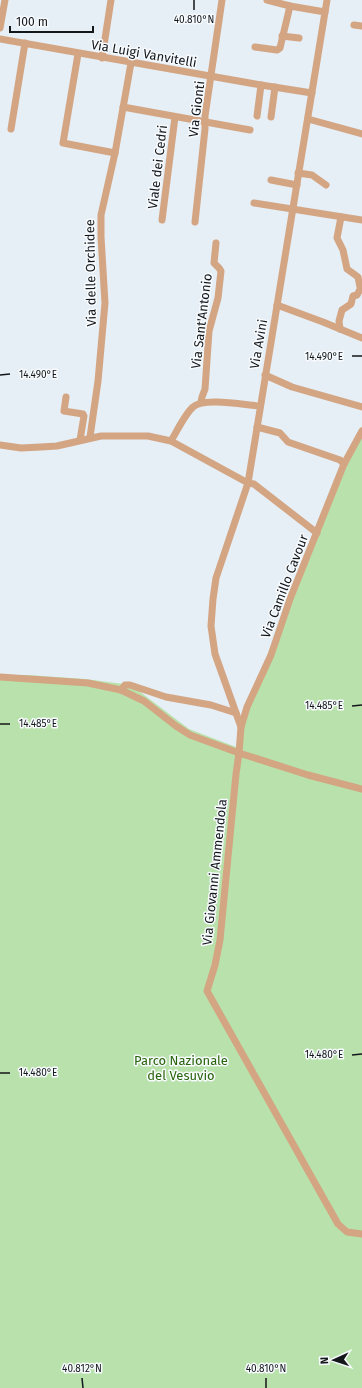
<svg xmlns="http://www.w3.org/2000/svg" width="362" height="1388" font-family="'Fira Sans',sans-serif">
  <style>
    .green { fill: #b9e1ab }
    .lines { fill: none; stroke-linecap: round; stroke-linejoin: round }
    .minor { stroke: #d3a582; stroke-width: 7 }
    .ticks { fill: none; stroke: #14171a; stroke-width: 1.5 }
    .labels { text-anchor: middle; stroke-width: 3; stroke-linejoin: round; paint-order: stroke }
    .street-label { font-size: 13px; fill: #14171a; stroke: #f7fbfe }
    .park-label { font-size: 13px; fill: #29630a; stroke: #f7fbfe }
    .ticks-label { font-size: 10px; text-anchor: middle; fill: #14171a; stroke: #f7fbfe; stroke-width: 3; stroke-linejoin: round; paint-order: stroke }
  </style>
  <rect width="100%" height="100%" fill="#e6eef6"/>
  <polygon class="green" points="362,426 362,1388 0,1388 0,675 28,675 85,679 131,685 189,729 236,747 243,711 259,678 297,575 338,477"/>
  <g class="lines">
    <g class="minor">
      <polyline points="267,0 290,6 325,12"/>
      <polyline points="354,25 362,26"/>
      <polyline points="0,28 5,0"/>
      <polyline points="282,36 299,38"/>
      <polyline points="0,39 261,85 312,93"/>
      <polyline points="255,47 277,50 280,48 290,6"/>
      <polyline points="78,54 63,143 115,153"/>
      <polyline points="102,58 111,0"/>
      <polyline points="123,107 250,130"/>
      <polyline points="257,116 261,85"/>
      <polyline points="271,117 275,87"/>
      <polyline points="308,119 362,134"/>
      <polyline points="11,129 25,43"/>
      <polyline points="298,173 312,175 326,185"/>
      <polyline points="271,180 297,185"/>
      <polyline points="254,203 362,220"/>
      <polyline points="341,217 337,238 343,250 347,269 358,277 360,287"/>
      <polyline points="162,220 175,117"/>
      <polyline points="195,222 205,129 205,116 222,0"/>
      <polyline points="277,305 323,322 362,338"/>
      <polyline points="340,329 339,321 342,310 351,304 353,296 357,295 362,286"/>
      <polyline points="265,375 292,387 362,407"/>
      <polyline points="66,397 64,411 83,414 84,416 80,440"/>
      <polyline points="201,402 202,397 205,389 209,331 218,298 221,271 219,268 214,263 216,243"/>
      <polyline points="257,427 280,433 288,442 340,460 344,464"/>
      <polyline points="362,431 344,464 290,599 271,655 247,707 241,727 239,753 236,774 220,940 215,965 207,991 338,1224 347,1232 362,1234"/>
      <polyline points="90,437 98,381 105,303 101,237 101,215 115,153 131,63"/>
      <path d="M 171,441 C 177,431 185,414 193,407 C 203,397 245,405 260,406"/>
      <polyline points="0,445 21,448 41,447 57,446 101,436 148,436 171,441 248,483 254,484 317,533"/>
      <polyline points="0,677 88,683 121,690 144,701 176,726 190,735 239,753 308,775 362,789"/>
      <polyline points="121,690 125,685 130,685 166,697 211,705 236,713"/>
      <polyline points="241,727 215,654 211,626 213,599 216,578 248,483 327,0"/>
    </g>
  </g>
  <path class="ticks" d="M 194,0 L 194,10M 352,356 L 362,356M 0,375 L 10,374M 352,706 L 362,705M 0,724 L 10,724M 352,1055 L 362,1054M 0,1073 L 10,1073M 82,1378 L 83,1388M 266,1378 L 266,1388"/>
  <g class="labels">
    <g class="street-label">
      <text transform="translate(144 53) rotate(10)" y="5">Via Luigi Vanvitelli</text>
      <text transform="translate(196 109) rotate(-83)" y="5">Via Gionti</text>
      <text transform="translate(157 167) rotate(-83)" y="5">Viale dei Cedri</text>
      <text transform="translate(90 273) rotate(-91)" y="5">Via delle Orchidee</text>
      <text transform="translate(201 321) rotate(-83)" y="5">Via Sant'Antonio</text>
      <text transform="translate(258 344) rotate(-80)" y="5">Via Avini</text>
      <text transform="translate(284 586) rotate(-69)" y="5">Via Camillo Cavour</text>
      <text transform="translate(214 872) rotate(-84)" y="5">Via Giovanni Ammendola</text>
    </g>
    <g class="park-label">
      <text x="181" y="1065">Parco Nazionale<tspan x="181" dy="15">del Vesuvio</tspan></text>
    </g>
  </g>
  <g class="ticks-label">
    <text x="194" y="23">40.810°N</text>
    <text x="324" y="360">14.490°E</text>
    <text x="38" y="378">14.490°E</text>
    <text x="324" y="709">14.485°E</text>
    <text x="38" y="727">14.485°E</text>
    <text x="324" y="1058">14.480°E</text>
    <text x="38" y="1076">14.480°E</text>
    <text x="82" y="1372">40.812°N</text>
    <text x="266" y="1372">40.810°N</text>
  </g>
  <g transform="translate(334 1360) rotate(267)" stroke="#f7fbfe" stroke-width="3" paint-order="stroke">
  <path d="M0-3L7 15L0 10L-7 15Z" fill="#14171a"/>
  <text y="-6" font-size="11" font-weight="bold" text-anchor="middle" fill="#14171a">N</text>
  </g>
  <path d="M10 26v6h83v-6" fill="none" stroke="#14171a" stroke-width="2"/>
  <text x="16" y="26" font-size="12" fill="#14171a" stroke="#f7fbfe" stroke-width="3" paint-order="stroke">100 m</text>
</svg>
